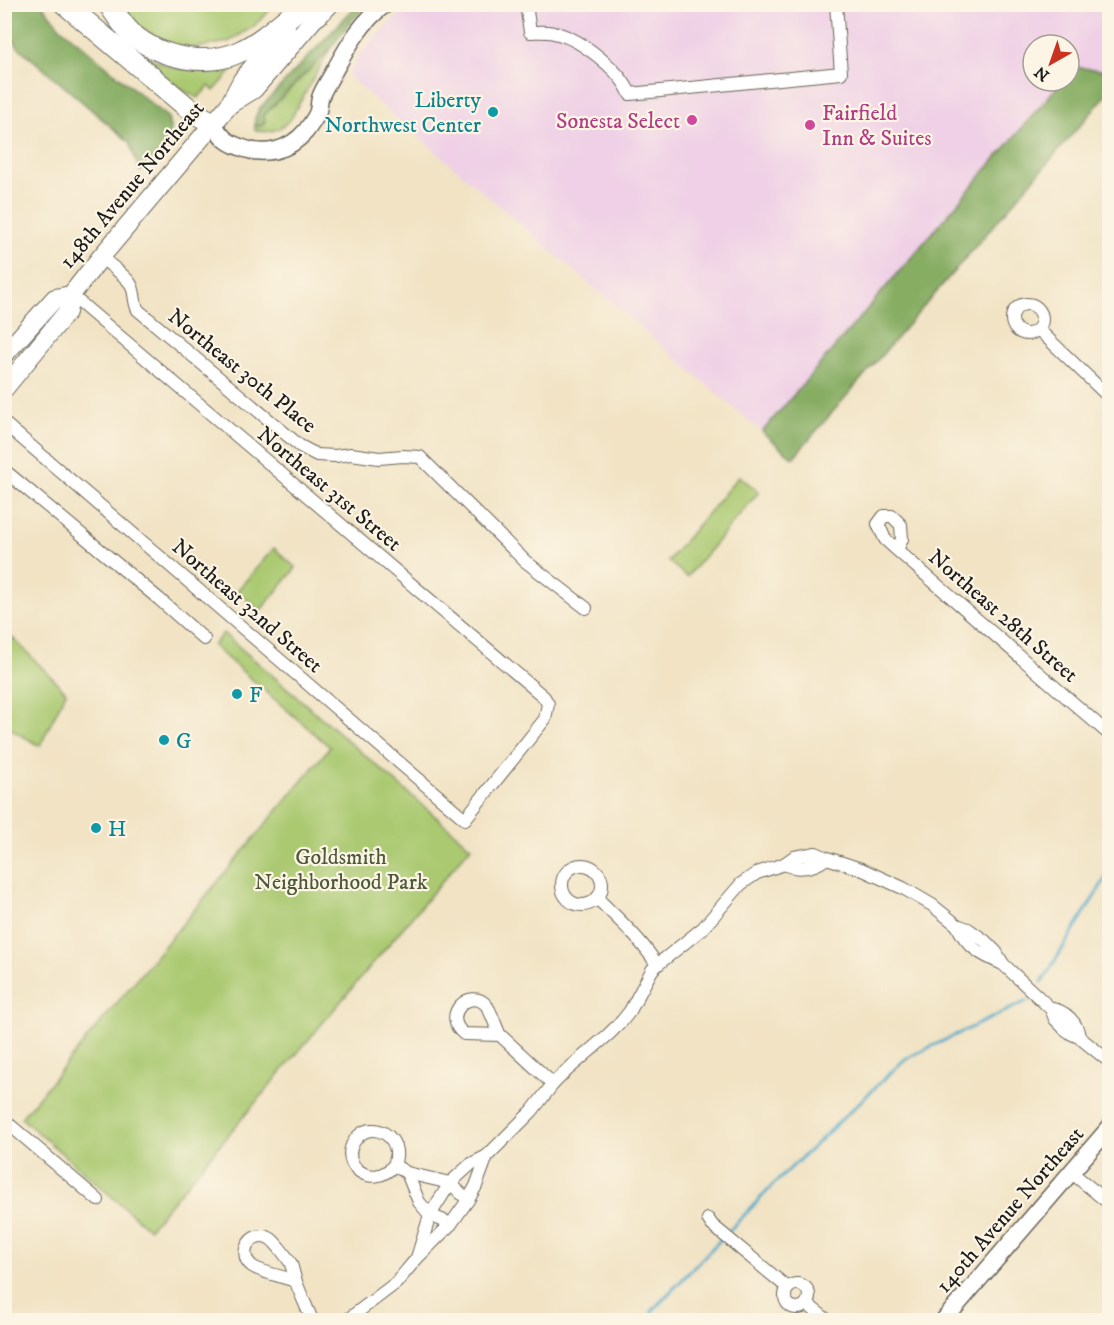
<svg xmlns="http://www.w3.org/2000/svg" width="1114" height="1325" font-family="'IM FELL DW Pica',serif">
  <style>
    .built { fill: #efd0e6 }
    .green { fill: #aac971; stroke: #637246; stroke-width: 1.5 }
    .forest { fill: #87ad63; stroke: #526440; stroke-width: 1.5 }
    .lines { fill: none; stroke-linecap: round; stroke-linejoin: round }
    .stream { stroke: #4aa7c8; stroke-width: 3 }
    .street-casing { stroke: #676257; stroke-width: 14 }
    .secondary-casing { stroke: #676257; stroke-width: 19 }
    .primary-casing { stroke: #676257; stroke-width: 20 }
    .highway-casing { stroke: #676257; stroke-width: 23 }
    .street { stroke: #fff; stroke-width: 12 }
    .secondary { stroke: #fff; stroke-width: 16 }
    .primary { stroke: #fff; stroke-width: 18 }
    .highway { stroke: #fff; stroke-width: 21 }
    .culture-dot { fill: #0f9aa8; stroke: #fcf5e5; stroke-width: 2 }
    .hotel-dot { fill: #d1479c; stroke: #fcf5e5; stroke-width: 2 }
    .labels { text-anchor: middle; stroke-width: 4.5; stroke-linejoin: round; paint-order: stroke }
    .culture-label { font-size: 22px; fill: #0d838f; stroke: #fcf5e5; text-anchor: start }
    .hotel-label { font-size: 22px; fill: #b23c85; stroke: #fcf5e5; text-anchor: start }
    .street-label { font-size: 22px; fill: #1c1c1c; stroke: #fcf5e5 }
    .park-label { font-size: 22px; fill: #4e593a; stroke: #fcf5e5 }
  </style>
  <rect width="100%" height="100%" fill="#fcf5e5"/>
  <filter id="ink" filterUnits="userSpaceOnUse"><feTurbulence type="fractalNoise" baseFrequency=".0167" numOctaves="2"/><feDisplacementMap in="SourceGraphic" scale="12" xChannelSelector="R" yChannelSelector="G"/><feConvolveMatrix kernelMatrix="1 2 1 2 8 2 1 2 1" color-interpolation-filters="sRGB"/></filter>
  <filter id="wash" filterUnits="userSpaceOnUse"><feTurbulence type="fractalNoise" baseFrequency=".008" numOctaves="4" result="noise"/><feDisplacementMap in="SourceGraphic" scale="24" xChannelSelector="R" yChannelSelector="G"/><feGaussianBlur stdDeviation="1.35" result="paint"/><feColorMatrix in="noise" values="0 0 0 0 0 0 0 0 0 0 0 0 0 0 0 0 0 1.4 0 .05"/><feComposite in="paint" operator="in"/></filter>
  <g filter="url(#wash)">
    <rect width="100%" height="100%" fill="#f1e3c4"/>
    <polygon class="built" points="421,5 1109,5 1109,71 1075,67 1069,73 1069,45 1033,45 1033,81 1062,81 762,432 348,76 360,53 391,21 414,7"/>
    <g class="green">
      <polygon points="122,5 275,5 253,27 228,42 195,48 169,44 142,29 124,8"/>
      <path d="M 330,49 L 290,120 C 279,130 270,134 255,130 L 255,126 L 262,126 L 265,121 L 264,115 Z"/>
      <path d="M 140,54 L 172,67 L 200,70 L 235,63 L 237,65 L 214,91 L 209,86 L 198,98 C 177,88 156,71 140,54 Z"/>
      <polygon points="739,476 759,492 687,577 668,561"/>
      <polygon points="274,548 296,568 260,611 237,591"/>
      <polygon points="223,633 471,847 149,1229 21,1118 330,747 213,646"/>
      <polygon points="13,638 66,692 40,746 5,726 5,643"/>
    </g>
    <g class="forest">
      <polygon points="5,4 42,5 60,27 168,118 172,139 140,172 129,142 18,47 5,29"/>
      <polygon points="357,5 368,5 353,19 330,49 264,115 265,121 262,126 255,126 255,118 259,109"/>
      <polygon points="1074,67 1109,71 1109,92 793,458 762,432 1062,81 1069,81 1069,73"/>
    </g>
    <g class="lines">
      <g class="stream">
        <polyline points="1042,982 1110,871"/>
        <polyline points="728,1232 774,1184 905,1059 1027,1001"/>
        <polyline points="651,1320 652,1311 723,1237"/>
      </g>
    </g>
  </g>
  <g filter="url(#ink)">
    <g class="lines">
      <g class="street-casing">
        <g id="street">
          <path d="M 526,4 L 530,32 C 538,32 546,31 554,33 C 579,37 621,71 630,94 L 841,73 L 836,4"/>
          <path d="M 101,257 C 108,264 125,275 130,283 C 136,291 133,302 138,310 L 300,446 L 317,455 L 335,456 L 351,454 L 379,458 L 403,456 L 420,457 L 525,561 L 586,608"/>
          <circle cx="1027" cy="319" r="15"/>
          <polyline points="1038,329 1110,398"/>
          <polyline points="4,423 465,819 545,719 548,704 544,697 71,295"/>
          <polyline points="4,470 159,599 204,639"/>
          <polyline points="897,550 902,539 901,525 892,516 884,516 878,524 885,539 897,550 1110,735"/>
          <path d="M 784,864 C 799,871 813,868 827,858"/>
          <circle cx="582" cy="885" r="20"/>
          <path d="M 597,898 C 618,919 641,939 657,965"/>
          <path d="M 957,925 C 967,947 981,955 1003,964"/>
          <path d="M 1051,1009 C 1065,1010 1078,1023 1079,1037"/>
          <path d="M 500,1035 C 496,1028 491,1010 486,1005 C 471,987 440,1015 464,1034 L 500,1035 L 553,1084"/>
          <polyline points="4,1120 98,1200"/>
          <path d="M 394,1165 C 373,1191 337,1165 355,1140 C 371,1117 405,1137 394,1165 L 407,1173 L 450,1183 L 468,1200"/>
          <polyline points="1071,1172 1110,1204"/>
          <polyline points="407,1173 419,1202 430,1215 451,1224"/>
          <polyline points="708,1219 712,1225 788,1288"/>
          <polyline points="417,1258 430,1215 450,1183 471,1164 487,1156 532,1111 553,1084 565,1072 609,1034 622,1021 630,1011 652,970 657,965 703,928 741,884 757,873 784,864 794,857 816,853 827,858 861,869 903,888 932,905 957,925 968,929 985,941 996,952 1003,964 1051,1009 1055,1019 1065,1029 1072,1034 1079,1037 1110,1062"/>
          <path d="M 296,1281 C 284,1277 260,1272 252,1266 C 235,1253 254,1227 271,1239 C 276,1243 288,1258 291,1264 C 293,1270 294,1276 296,1282 C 301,1295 307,1308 312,1320"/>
          <circle cx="797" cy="1296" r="12"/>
          <polyline points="807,1304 827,1320"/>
          <polyline points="347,1320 396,1283 417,1258 451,1224 468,1200 476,1186 487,1156"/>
        </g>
      </g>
      <g class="secondary-casing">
        <g id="secondary">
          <path d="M 213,123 C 216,128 220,134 224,138 C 228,142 234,145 240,147 C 264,157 289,151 306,131 C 310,125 316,118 318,111 C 319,107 319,102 320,98 C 323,89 329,81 333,73 C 347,48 361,21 386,4"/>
          <polyline points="944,1320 1110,1127"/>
        </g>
      </g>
      <g class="primary-casing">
        <g id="primary">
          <polyline points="230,104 254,89 325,6"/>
          <polyline points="4,355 55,298 71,295"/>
          <polyline points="4,389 67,312 71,295 101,257 229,105 242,80 286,27"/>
        </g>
      </g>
      <g class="highway-casing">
        <g id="highway">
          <polyline points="65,4 193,112 213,123"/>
          <path d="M 109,4 C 116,15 123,26 132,34 C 160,58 207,68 241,51 C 264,40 284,20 305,4"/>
          <polyline points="317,15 328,4"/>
        </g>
      </g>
      <use href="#street" class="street"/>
      <use href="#secondary" class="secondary"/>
      <use href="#primary" class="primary"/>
      <use href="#highway" class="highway"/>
    </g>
  </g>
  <g class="culture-dot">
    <circle cx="493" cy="112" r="6"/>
    <circle cx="237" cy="694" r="6"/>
    <circle cx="164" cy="740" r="6"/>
    <circle cx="96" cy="828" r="6"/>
  </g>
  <g class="hotel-dot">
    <circle cx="692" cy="120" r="6"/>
    <circle cx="810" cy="125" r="6"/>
  </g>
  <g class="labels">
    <g class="culture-label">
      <text x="481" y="107" text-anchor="end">Liberty<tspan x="481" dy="25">Northwest Center</tspan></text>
      <text x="249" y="702">F</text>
      <text x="176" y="748">G</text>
      <text x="108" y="836">H</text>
    </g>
    <g class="hotel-label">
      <text x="822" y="120">Fairfield<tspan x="822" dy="25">Inn &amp; Suites</tspan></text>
      <text x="680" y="128" text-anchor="end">Sonesta Select</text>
    </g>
    <g class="street-label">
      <text transform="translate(131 184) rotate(-50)" y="8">148th Avenue Northeast</text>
      <text transform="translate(243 370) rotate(39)" y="8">Northeast 30th Place</text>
      <text transform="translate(330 488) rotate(40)" y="8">Northeast 31st Street</text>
      <text transform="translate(248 605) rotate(41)" y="8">Northeast 32nd Street</text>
      <text transform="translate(1004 615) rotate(41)" y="8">Northeast 28th Street</text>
      <text transform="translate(1009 1209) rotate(-49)" y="8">140th Avenue Northeast</text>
    </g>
    <g class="park-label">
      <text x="341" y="864">Goldsmith<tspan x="341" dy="25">Neighborhood Park</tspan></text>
    </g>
  </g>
  <rect width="1114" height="1325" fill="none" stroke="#fcf5e5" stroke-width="24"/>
  <g transform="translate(1051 63) rotate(220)"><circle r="28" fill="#fcf5e5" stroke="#a29e95" stroke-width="1.5"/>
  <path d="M0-4.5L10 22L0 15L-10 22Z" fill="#c8321e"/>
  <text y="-9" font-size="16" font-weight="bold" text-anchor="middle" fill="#1c1c1c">N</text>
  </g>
</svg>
